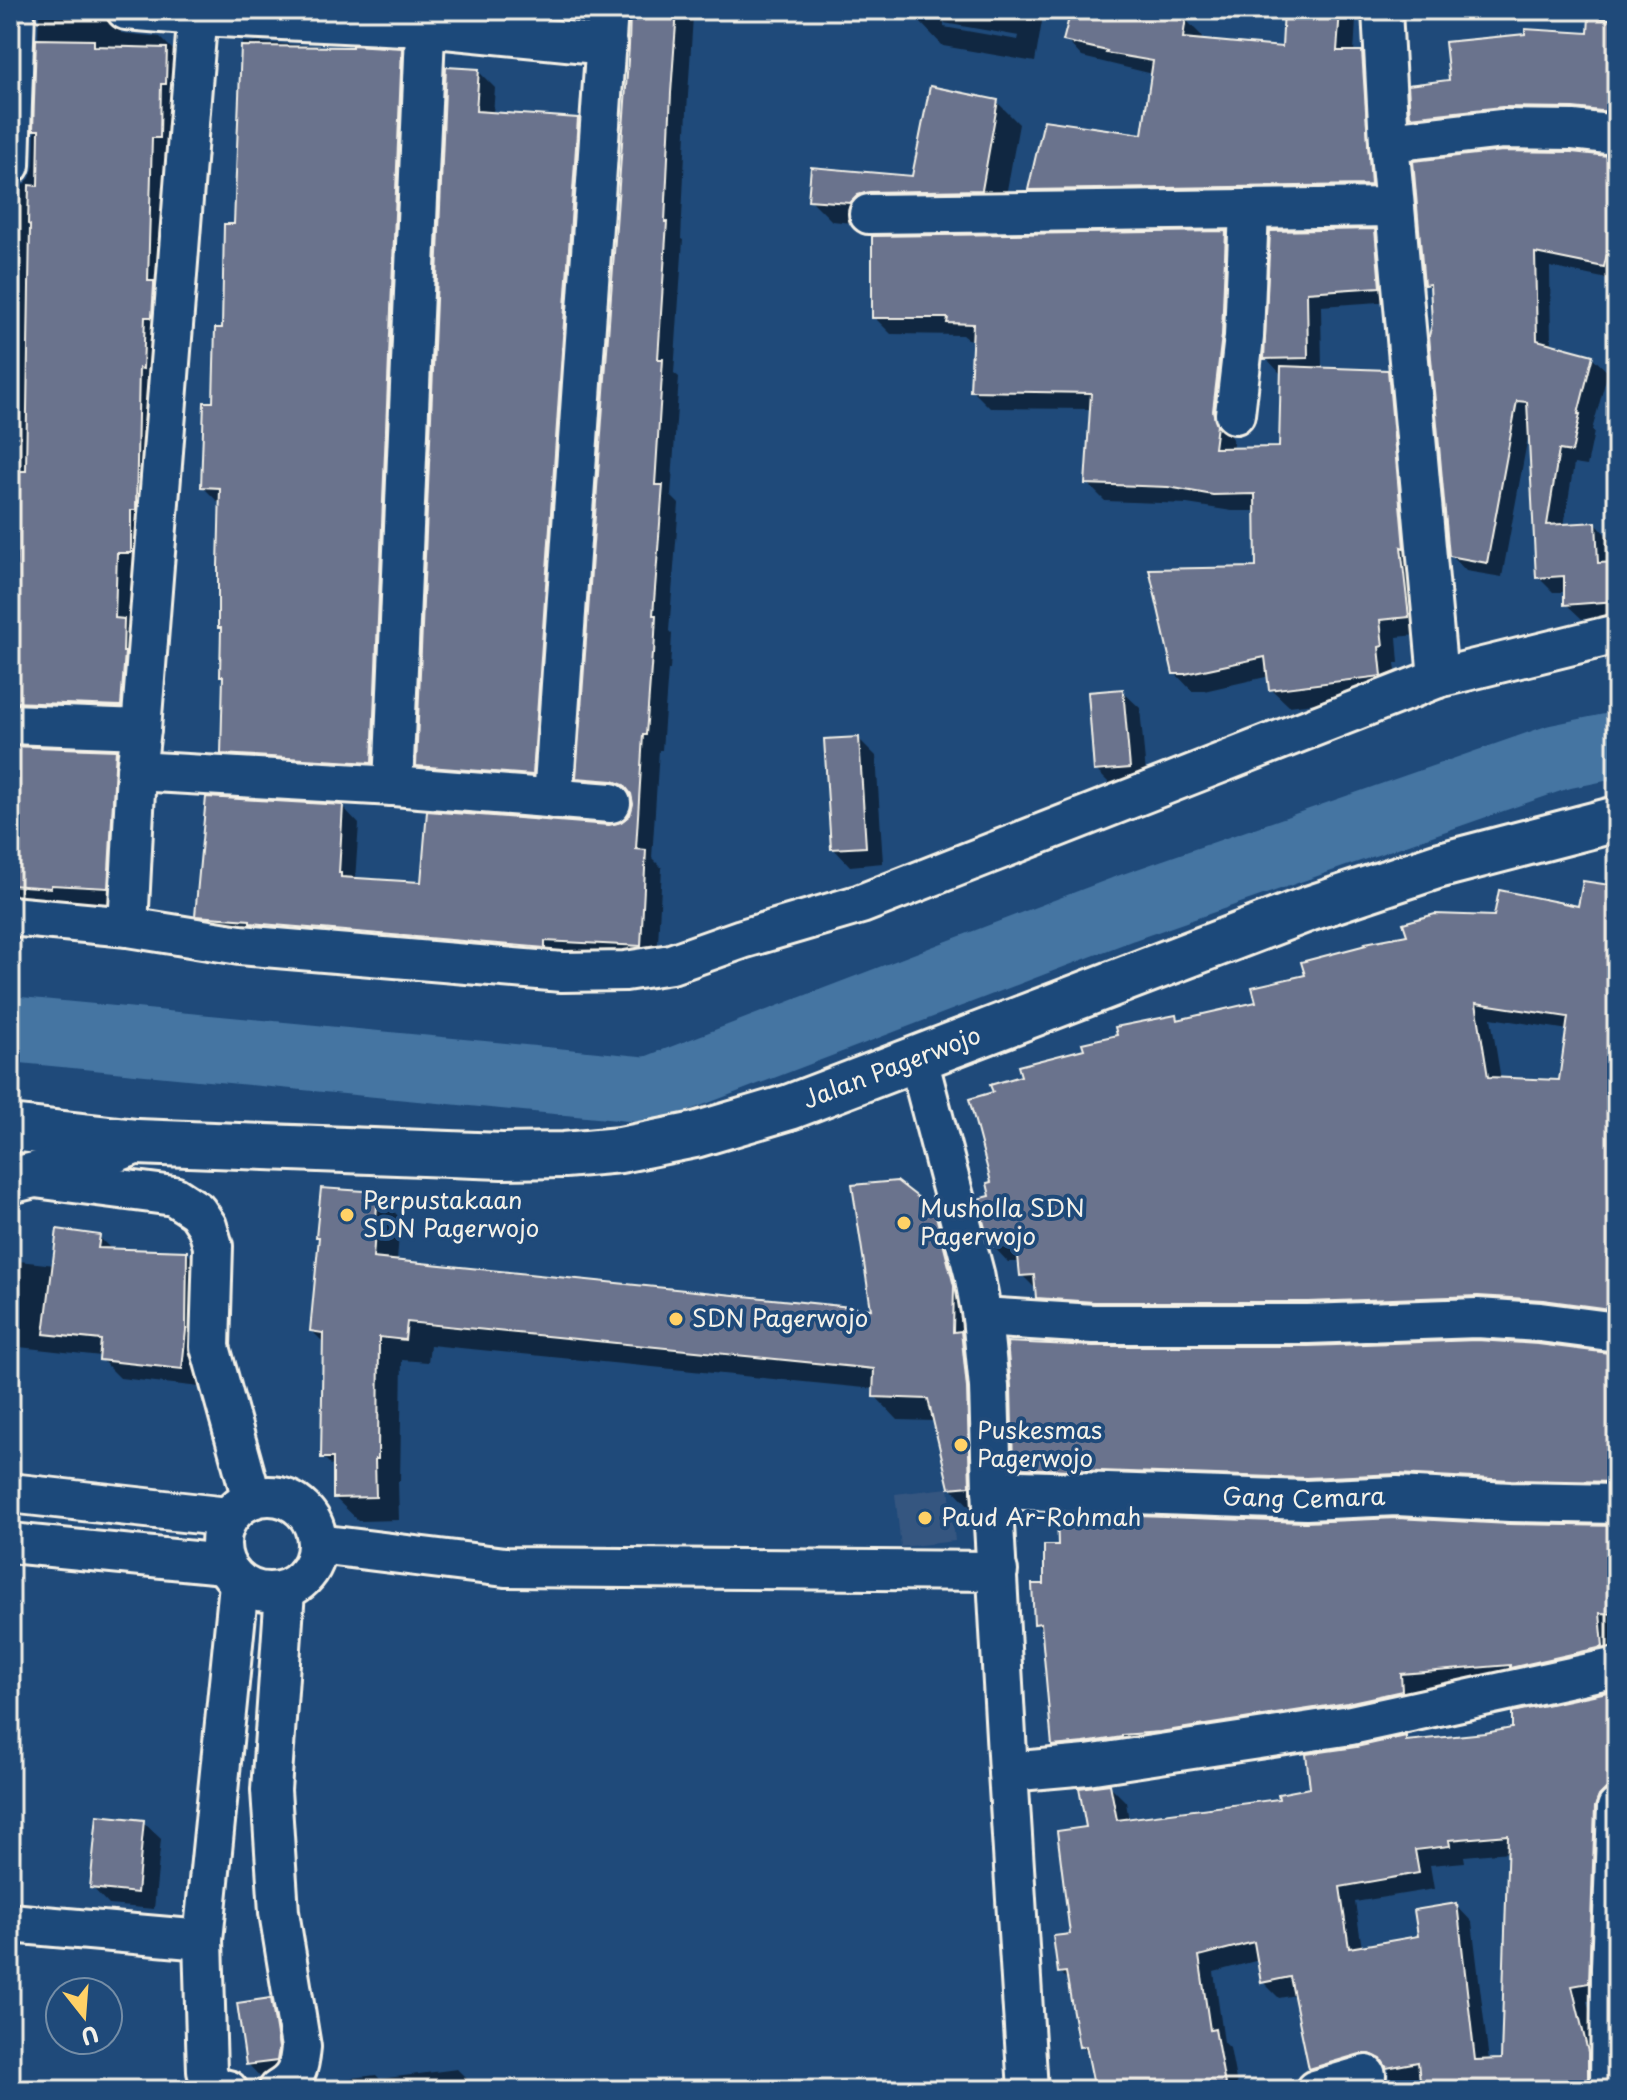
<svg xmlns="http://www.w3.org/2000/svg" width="1627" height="2100" font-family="'Playpen Sans',sans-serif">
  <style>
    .built { fill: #365680 }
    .shadow { fill: #0007; fill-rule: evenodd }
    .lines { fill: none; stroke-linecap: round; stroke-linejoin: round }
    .river { stroke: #4575a2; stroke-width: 66 }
    .building { fill: #6b738d; stroke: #f4f1e8; stroke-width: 2; fill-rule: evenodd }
    .minor-casing { stroke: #f4f1e8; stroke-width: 44 }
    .secondary-casing { stroke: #f4f1e8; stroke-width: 50 }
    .minor { stroke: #1f4a7a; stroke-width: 38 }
    .secondary { stroke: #1f4a7a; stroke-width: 44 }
    .poi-dot { fill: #ffd166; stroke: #1f4a7a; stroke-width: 3 }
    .labels { text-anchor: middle; stroke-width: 8; stroke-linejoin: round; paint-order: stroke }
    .street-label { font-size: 24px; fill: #f4f1e8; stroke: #1f4a7a }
    .poi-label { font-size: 24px; fill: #f4f1e8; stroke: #1f4a7a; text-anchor: start }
  </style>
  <rect width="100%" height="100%" fill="#1f4a7a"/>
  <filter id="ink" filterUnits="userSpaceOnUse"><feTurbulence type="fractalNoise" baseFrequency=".0125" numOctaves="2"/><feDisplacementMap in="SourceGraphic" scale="16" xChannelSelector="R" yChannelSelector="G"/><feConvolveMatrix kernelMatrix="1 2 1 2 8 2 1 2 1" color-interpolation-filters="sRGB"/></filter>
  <g filter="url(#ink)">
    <polygon class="built" points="949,1488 955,1541 901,1547 895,1494"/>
    <g class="shadow">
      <polygon points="39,10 129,10 120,26 121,33 160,37 176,53 146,568 133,568 131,628 136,722 10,708 10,612 12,612 14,563 10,563 10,189 21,187 30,178 34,166"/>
      <polygon points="453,10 611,10 602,31 466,23"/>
      <polygon points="632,10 691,10 691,13 693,16 687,111 681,239 683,240 674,373 679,377 671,496 679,504 669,631 672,634 670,670 668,670 662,750 659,750 652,858 662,868 657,962 214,931 197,915 343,807 359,824 355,880 420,884 622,824 630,817 635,806 634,798 595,794 579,777"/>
      <path d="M 919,10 L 1044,10 L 1035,62 L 943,46 L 917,19 ZM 944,23 L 1019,36 L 1018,40 L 944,27 Z"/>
      <polygon points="1073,10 1120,10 1185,19 1202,36 1201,42 1284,49 1286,10 1347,10 1356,20 1354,53 1361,53 1378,70 1386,201 1046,205 1030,189 1144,136 1153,74 1082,57 1066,40"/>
      <polygon points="1617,37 1617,126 1427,132 1412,117 1451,82"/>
      <polygon points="243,42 402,50 419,68 389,780 241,771 223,753 224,678 222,676 223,630 220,628 221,505 203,487 235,226"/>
      <polygon points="478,71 495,88 493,114 578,120 594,136 549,790 435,782 418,765"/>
      <polygon points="997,102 1019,124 1003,212 872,225 832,221 810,199 913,178"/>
      <polygon points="1617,159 1617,281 1550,267 1551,346 1592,357 1608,372 1592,430 1594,432 1587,466 1574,464 1564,526 1596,524 1611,540 1612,564 1617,564 1617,616 1614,616 1614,618 1582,619 1566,604 1566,592 1553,592 1538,577 1529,431 1502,577 1466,571 1451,555 1432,290 1426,284"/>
      <polygon points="1374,231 1389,246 1394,301 1321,306 1322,369 1387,372 1404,390 1425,634 1397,637 1399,663 1395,663 1399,693 1289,706 1271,689 1270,676 1204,691 1192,691 1175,673 1258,569 1257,511 1232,511 1187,504 1105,501 1087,483 1092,409 990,408 972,390 974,340 967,339 962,335 891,334 874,317 1225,233 1242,250 1230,430 1233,444 1232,450 1281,449 1283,373 1280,373 1266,358 1272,233"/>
      <polygon points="1122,691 1140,708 1147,785 1114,788 1096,770"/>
      <polygon points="859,739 876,756 883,863 850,866 833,848"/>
      <polygon points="10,748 115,752 132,768 124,904 67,900 67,904 10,909"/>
      <path d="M 1617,888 L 1617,1323 L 1054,1314 L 1038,1297 L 1037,1290 L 1022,1275 L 1021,1262 L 1008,1262 L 992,1245 L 995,1094 L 1023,1077 L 1119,1037 L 1175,1017 L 1180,1022 L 1258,1004 L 1307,977 L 1495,918 L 1580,908 ZM 1491,1018 L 1569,1030 L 1561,1082 L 1501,1080 Z"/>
      <polygon points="377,1194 400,1218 397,1262 873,1311 933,1210 957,1233 992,1509 974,1511 951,1487 935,1421 898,1420 875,1396 875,1389 430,1345 428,1362 402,1360 400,1481 398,1481 399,1520 359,1521 335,1498 335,1469 323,1457 325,1344 312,1331 321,1239 318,1236"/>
      <polygon points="99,1237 113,1251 187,1253 206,1272 204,1350 200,1387 120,1378 101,1359 101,1356 19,1347 17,1365 10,1365 10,1260 55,1265"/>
      <polygon points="1093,1348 1617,1355 1617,1497 1032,1484 1015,1467"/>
      <polygon points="1305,1524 1617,1528 1617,1664 1526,1681 1417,1690 1418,1708 1070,1762 1054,1745 1043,1630 1036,1623 1046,1586"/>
      <path d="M 1617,1692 L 1617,1810 L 1604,1999 L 1587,2001 L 1604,2070 L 1604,2090 L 1384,2090 L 1389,2081 L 1389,2069 L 1378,2069 L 1327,2084 L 1311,2068 L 1296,1995 L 1279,1998 L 1263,1982 L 1259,1960 L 1214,1972 L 1224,2042 L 1230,2048 L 1238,2090 L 1097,2090 L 1090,2055 L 1081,2046 L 1070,1982 L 1060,1972 L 1072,1936 L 1089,1829 L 1110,1786 L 1126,1802 L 1129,1821 L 1282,1801 L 1312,1790 L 1356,1748 L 1405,1738 L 1410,1743 L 1514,1729 L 1514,1714 ZM 1510,1852 L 1503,2060 L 1489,2061 L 1472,1922 L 1456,1905 L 1421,1938 L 1362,1948 L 1355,1902 L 1434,1889 L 1430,1865 L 1465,1862 L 1464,1856 Z"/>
      <polygon points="143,1822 161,1839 154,1909 109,1905 92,1887"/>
      <polygon points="270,2000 288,2018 295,2066 265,2082 248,2064"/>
      <polygon points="457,2069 473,2085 473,2090 313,2090 318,2082 376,2075 380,2079"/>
    </g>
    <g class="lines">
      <polyline class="river" points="10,1029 650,1090 1123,909 1558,757 1617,745"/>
    </g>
    <g class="building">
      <polygon points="630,10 677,10 671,93 665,222 667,222 658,359 663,359 655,485 663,485 653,615 656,615 654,654 652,654 646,735 643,735 636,849 646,850 641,946 545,941 545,948 250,923 250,920 195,916 206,797 343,805 339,873 341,873 341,877 420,882 421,882 427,811 609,825 621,822 630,815 633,804 631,794 624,785 613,781 576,778 629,46"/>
      <polygon points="1071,10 1128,10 1186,17 1183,38 1282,47 1284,10 1340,10 1337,51 1362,51 1371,185 1028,190 1044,120 1142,134 1153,61 1106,53 1107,51 1063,41"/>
      <polygon points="1589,17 1617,20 1617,81 1611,112 1573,108 1502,107 1410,117 1408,85 1449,80 1445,42 1525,34 1525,29 1588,33"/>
      <polygon points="36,39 94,40 94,46 167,48 166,84 161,84 160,138 152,138 148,281 154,281 154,285 152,317 145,317 143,369 139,368 136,510 131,510 131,553 117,553 115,618 124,619 123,652 125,652 121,706 10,702 12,565 16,565 19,471 26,471 30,225 28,224 29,185 38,186 39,130 33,130"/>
      <polygon points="352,45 402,48 372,763 221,754 223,676 220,676 221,628 218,628 218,566 220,488 201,487 204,402 213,402 215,328 222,328 224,224 234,224 241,46 352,47"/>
      <polygon points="446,67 479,69 476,111 578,118 533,775 416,766"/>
      <polygon points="930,86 998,100 982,190 869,192 858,195 850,203 808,200 811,167 912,176"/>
      <polygon points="1503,151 1572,152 1617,157 1617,242 1610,241 1604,267 1535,253 1537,340 1593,355 1578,414 1580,414 1572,452 1559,450 1547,525 1596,522 1598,563 1617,562 1617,601 1564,605 1564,576 1536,578 1527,402 1517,401 1487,563 1449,556 1429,336 1432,324 1430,284 1424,285 1413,161"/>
      <polygon points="1375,229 1380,287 1307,292 1308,358 1264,359 1270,231"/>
      <polygon points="1226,231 1222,335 1213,411 1217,425 1214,448 1279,447 1281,366 1388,370 1404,548 1401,547 1409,617 1380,620 1383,646 1379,647 1382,676 1269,690 1265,657 1185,674 1173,674 1149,569 1256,567 1255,494 1213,495 1168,487 1085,484 1091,393 970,391 973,324 947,323 948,318 872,318 872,236"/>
      <polygon points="1123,689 1130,768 1094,771 1088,692"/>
      <polygon points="859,737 866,847 831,849 824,739"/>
      <polygon points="10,746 116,750 108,888 51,885 51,888 10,885"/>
      <path d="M 1583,881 L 1617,886 L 1617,1310 L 1543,1300 L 1478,1296 L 1308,1302 L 1094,1302 L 1036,1298 L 1034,1275 L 1020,1276 L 1017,1246 L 990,1246 L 977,1199 L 990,1196 L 987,1183 L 991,1182 L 969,1099 L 993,1092 L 990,1085 L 1021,1076 L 1018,1066 L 1084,1049 L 1082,1043 L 1117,1035 L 1115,1027 L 1176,1015 L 1177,1020 L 1256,1002 L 1252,987 L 1305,975 L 1301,962 L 1366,945 L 1365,943 L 1407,935 L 1403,923 L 1435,914 L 1494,916 L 1499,890 L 1578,906 ZM 1476,1003 L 1568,1017 L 1559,1080 L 1488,1077 Z"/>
      <polygon points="897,1181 932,1208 934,1208 952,1278 954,1286 953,1332 961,1331 967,1388 970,1486 949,1488 928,1399 873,1397 874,1369 407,1322 405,1340 379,1337 378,1459 375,1459 376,1497 333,1498 333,1458 321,1458 323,1333 310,1331 319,1237 316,1237 321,1188 378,1192 373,1258 871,1309 852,1185"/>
      <polygon points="57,1229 100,1235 98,1248 187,1251 186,1330 182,1369 99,1360 101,1340 44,1334"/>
      <polygon points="1477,1340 1538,1344 1617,1354 1617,1482 1511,1480 1398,1474 1306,1478 1013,1468 1011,1386 1007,1342 1093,1346 1308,1346"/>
      <polygon points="1057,1513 1305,1522 1397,1518 1509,1524 1617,1526 1617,1614 1600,1613 1603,1647 1510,1668 1510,1665 1401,1674 1402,1691 1347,1703 1160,1732 1122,1735 1122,1737 1084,1743 1052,1746 1041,1623 1034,1624 1032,1584 1044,1584 1044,1545 1058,1545"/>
      <path d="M 1617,1690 L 1616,1786 L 1606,1789 L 1599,1796 L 1595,1807 L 1589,1983 L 1572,1986 L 1588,2052 L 1588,2090 L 1421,2090 L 1418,2062 L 1387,2068 L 1381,2059 L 1370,2054 L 1360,2054 L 1309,2069 L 1290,1977 L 1261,1983 L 1254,1942 L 1199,1956 L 1210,2030 L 1215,2029 L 1226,2090 L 1095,2090 L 1086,2046 L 1079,2047 L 1066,1972 L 1058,1973 L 1053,1936 L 1070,1934 L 1057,1831 L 1086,1827 L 1079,1788 L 1110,1784 L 1117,1820 L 1279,1799 L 1278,1794 L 1310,1788 L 1306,1754 L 1356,1747 L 1406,1736 L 1406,1741 L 1485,1733 L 1512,1728 L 1512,1712 ZM 1508,1835 L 1501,2059 L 1475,2060 L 1457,1903 L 1414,1910 L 1418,1936 L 1349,1948 L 1340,1887 L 1419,1873 L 1415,1850 L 1450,1846 L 1449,1840 Z"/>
      <polygon points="97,1815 144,1820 137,1893 90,1888"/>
      <polygon points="271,1998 279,2048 277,2061 246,2065 237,2003"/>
    </g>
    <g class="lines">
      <g class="minor-casing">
        <g id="minor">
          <polyline points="126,10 198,16 425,27 607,45"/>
          <polyline points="1382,10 1389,142 1438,678"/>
          <polyline points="1389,142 1502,129 1573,130 1617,135"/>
          <polyline points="10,165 15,10"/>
          <polyline points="869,214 1394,207"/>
          <polyline points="1235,414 1244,337 1249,209"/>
          <polyline points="10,724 141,729"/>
          <polyline points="136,771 393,786 611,803"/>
          <polyline points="393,786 426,10"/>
          <polyline points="553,799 608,10"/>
          <polyline points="10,916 128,927 240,945 562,972 625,971 671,964 742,939 861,904 1438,678 1617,634"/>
          <polyline points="128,927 136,771 141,729 198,10"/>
          <polyline points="918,1059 974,1273 982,1317 989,1387 992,1489 1008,1772 1028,2090"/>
          <polyline points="35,1178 174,1196 197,1211 207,1226 213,1246 210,1347 252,1499"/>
          <polyline points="982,1317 1093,1324 1308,1324 1477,1318 1540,1322 1617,1332"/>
          <path id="s1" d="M 992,1489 L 1306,1500 L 1397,1496 L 1510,1502 L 1617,1504"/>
          <polyline points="10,1493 228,1517"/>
          <circle cx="269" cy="1544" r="48"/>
          <polyline points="10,1543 224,1564"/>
          <polyline points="318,1544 505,1567 998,1571"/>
          <polyline points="1008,1772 1087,1765 1351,1725 1617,1667"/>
          <polyline points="10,1923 203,1940"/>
          <path d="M 228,2090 C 215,2088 211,2083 207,2071 L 203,1940 L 239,1584"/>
          <path d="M 278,2090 C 297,2079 299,2068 301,2047 L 279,1912 L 271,1790 L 285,1591"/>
          <polyline points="1315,2090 1366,2075"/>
          <polyline points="1610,2090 1611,1968 1617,1808"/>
        </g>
      </g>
      <g class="secondary-casing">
        <g id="secondary">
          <path id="s2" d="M 10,1128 L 137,1142 L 502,1156 L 564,1155 L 620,1150 L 695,1135 L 790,1107 L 1308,909 L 1437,866 L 1617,819"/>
          <polyline points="10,1181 78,1164 127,1145"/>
        </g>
      </g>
      <use href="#minor" class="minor"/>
      <use href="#secondary" class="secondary"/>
    </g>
  </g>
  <g class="poi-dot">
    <circle cx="347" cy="1215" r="8"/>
    <circle cx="904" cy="1223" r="8"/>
    <circle cx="676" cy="1319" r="8"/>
    <circle cx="961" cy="1445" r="8"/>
    <circle cx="925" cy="1518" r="8"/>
  </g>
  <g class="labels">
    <g class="street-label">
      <text dy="8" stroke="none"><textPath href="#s2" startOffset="896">Jalan Pagerwojo</textPath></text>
      <text dy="8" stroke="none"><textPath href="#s1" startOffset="312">Gang Cemara</textPath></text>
    </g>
    <g class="poi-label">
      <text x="363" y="1209">Perpustakaan<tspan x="363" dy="28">SDN Pagerwojo</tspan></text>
      <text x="920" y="1217">Musholla SDN<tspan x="920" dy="28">Pagerwojo</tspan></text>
      <text x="692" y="1327">SDN Pagerwojo</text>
      <text x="977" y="1439">Puskesmas<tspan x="977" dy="28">Pagerwojo</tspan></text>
      <text x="941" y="1526">Paud Ar-Rohmah</text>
    </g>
  </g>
  <rect width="1627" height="2100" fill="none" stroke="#1f4a7a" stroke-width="40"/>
  <rect x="20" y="20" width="1587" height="2060" fill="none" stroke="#f4f1e8" stroke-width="3" filter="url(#ink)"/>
  <g transform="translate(84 2016) rotate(163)"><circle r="38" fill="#1f4a7a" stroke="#748da6" stroke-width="2"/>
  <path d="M0-6L14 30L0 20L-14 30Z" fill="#ffd166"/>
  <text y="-12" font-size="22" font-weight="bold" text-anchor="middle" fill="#f4f1e8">U</text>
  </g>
</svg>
